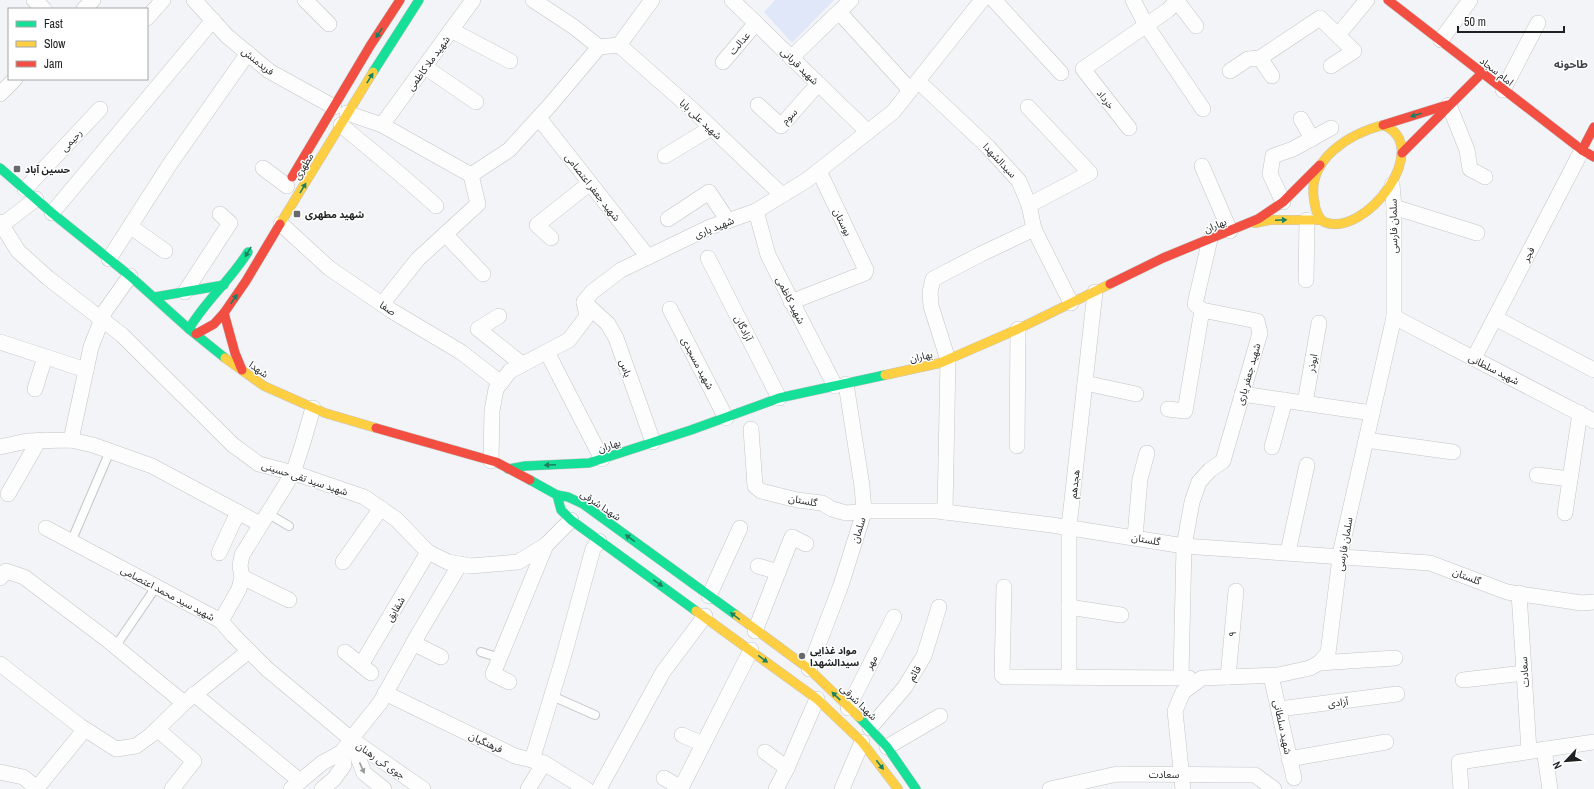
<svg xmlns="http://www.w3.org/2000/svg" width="1594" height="789" font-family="'Archivo Narrow','Noto Sans Arabic',sans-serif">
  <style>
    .green { fill: #e0e7f8 }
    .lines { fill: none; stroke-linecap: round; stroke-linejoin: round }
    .lane-casing { stroke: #c4c5c7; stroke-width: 10 }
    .street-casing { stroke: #c4c5c7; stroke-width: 16 }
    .fast-casing { stroke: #c4c5c7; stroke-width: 10 }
    .slow-casing { stroke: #c4c5c7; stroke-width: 10 }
    .jam-casing { stroke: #c4c5c7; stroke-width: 10 }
    .lane { stroke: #fdfdfe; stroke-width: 8 }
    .street { stroke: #fdfdfe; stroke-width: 15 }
    .fast { stroke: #16e098; stroke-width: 9 }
    .slow { stroke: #ffcf43; stroke-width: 9 }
    .jam { stroke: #f24e42; stroke-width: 9 }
    .oneway { fill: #1a805d }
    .oneway2 { fill: #999a9b }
    .poi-dot { fill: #696a6d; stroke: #fff; stroke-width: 1.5 }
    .labels { text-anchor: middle; stroke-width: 3; stroke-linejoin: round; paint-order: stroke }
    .street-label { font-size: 10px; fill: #1f2022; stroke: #fff }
    .poi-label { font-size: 10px; font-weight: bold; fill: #1f2022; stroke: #fff; text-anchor: start }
    .neighbourhood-label { font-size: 11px; font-weight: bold; fill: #424449; stroke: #fff }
  </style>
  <rect width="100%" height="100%" fill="#f3f4f7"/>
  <polygon class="green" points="775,0 834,0 792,43 764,12"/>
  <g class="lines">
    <g class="lane-casing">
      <g id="lane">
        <polyline points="267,513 289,526"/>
        <polyline points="71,542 110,451"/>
        <polyline points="115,647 156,587"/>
        <polyline points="481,652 500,658"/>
        <polyline points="552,696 595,715"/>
      </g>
    </g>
    <g class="street-casing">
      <g id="street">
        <polyline points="34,0 44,9"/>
        <polyline points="194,0 227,36 269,71 334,107"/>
        <polyline points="305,0 329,24"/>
        <polyline points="533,0 574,27 599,47 619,45 652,0"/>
        <polyline points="732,0 868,132"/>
        <polyline points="994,0 1061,73"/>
        <polyline points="1133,0 1146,25 1203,109"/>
        <polyline points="1177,1 1196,26"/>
        <polyline points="84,9 93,0"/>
        <polyline points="839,12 910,90"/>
        <polyline points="147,18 163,0"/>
        <polyline points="451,30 510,61"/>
        <polyline points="1338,35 1367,0"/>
        <polyline points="1441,40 1470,0"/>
        <polyline points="619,45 695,112 782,195"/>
        <polyline points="791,58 851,0"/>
        <polyline points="1260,58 1272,76"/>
        <polyline points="723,62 756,23"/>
        <polyline points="425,67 476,102"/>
        <polyline points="1230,71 1248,59 1260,58 1320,18 1354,51 1331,66"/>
        <polyline points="918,81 988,147 1019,181 1029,205 1034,229 1071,303"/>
        <polyline points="1503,90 1538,23"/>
        <polyline points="0,94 15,79"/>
        <polyline points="758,105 781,126 818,84"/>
        <polyline points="1449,105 1467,150 1470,169 1485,177"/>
        <polyline points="1028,107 1090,173 1029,205"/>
        <polyline points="347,113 382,125 471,175 478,204 418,259 382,304"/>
        <polyline points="539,118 648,257"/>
        <polyline points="1301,119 1312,139"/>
        <path d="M 341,125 C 373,152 405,177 436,206"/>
        <polyline points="382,125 473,0"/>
        <polyline points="1129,128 1083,69 1168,10 1178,0"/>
        <polyline points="665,156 711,128"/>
        <polyline points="1202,166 1230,231"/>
        <polyline points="263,168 287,186"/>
        <polyline points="471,175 509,150 551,104 599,47"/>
        <polyline points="25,189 100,109"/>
        <polyline points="1283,202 1270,174 1273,156 1293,149 1331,128"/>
        <polyline points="1394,207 1477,233"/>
        <polyline points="756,211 768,255 835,386"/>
        <polyline points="52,213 213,20"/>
        <polyline points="668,219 709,192 728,221"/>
        <polyline points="0,222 18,251 48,278 122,335 233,445 259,464 297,474 364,497 396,519 428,552 448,562 470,566 518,562 546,545 571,520"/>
        <polyline points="281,224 329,268 392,311 461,352 501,383"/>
        <polyline points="2,225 36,199"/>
        <polyline points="131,227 165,251"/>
        <polyline points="445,234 483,274"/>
        <polyline points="551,238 537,225 590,183"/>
        <polyline points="708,258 779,398"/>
        <polyline points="109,259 170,164 248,53"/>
        <polyline points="1306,280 1307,220"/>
        <polyline points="185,292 230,223 220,214"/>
        <polyline points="584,302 608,324 616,338 653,442"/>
        <polyline points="791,302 865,273 866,270 819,171"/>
        <polyline points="670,309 726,418"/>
        <polyline points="499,316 478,329 522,364"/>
        <polyline points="1394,317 1594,421"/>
        <polyline points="1495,318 1594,370"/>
        <polyline points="0,342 86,370"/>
        <polyline points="547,352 602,459"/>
        <polyline points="1474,358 1582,150"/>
        <polyline points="1085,383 1136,394"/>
        <polyline points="35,389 45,357"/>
        <polyline points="1242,394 1372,413"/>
        <polyline points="1305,403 1319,323"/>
        <polyline points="1168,409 1185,411 1202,310"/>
        <polyline points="751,429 755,486 761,491 797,500 822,503 832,509 846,513 869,511 937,511 1052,525 1184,546 1430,563 1507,592 1582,603 1594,602"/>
        <polyline points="71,440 91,347 105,311 130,276"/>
        <polyline points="1366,440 1453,452"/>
        <polyline points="1017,446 1018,329"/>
        <polyline points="0,447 27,441 71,440 93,445 152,466 260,524"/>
        <polyline points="1272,447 1285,400"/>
        <polyline points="491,461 492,411 496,389 510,371 569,340 587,316 584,302 592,292 621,270 710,227 756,211 807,180 893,112 982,0"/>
        <polyline points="1537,475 1570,479"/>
        <polyline points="8,494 39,440"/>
        <polyline points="945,512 948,360 931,306 930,292 933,279 981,254 1034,229"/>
        <polyline points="1565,513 1580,413"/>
        <polyline points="46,528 221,621 233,635 267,669 351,739 423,789"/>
        <polyline points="1135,537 1140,479 1147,453"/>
        <polyline points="1288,552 1307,465"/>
        <polyline points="219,553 238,512"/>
        <polyline points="343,562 381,508"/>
        <polyline points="758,566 778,572"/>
        <polyline points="242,577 289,600"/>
        <polyline points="0,578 6,571 24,577 105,638 184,703"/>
        <polyline points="1004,587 1002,675 1004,677 1189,678"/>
        <polyline points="1519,593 1529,751"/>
        <polyline points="709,596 740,528"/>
        <polyline points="1069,607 1121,615"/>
        <polyline points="221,621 239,589 242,577 240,566 242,555 293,473 302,446 313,408"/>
        <polyline points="755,631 792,537 806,544"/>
        <polyline points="413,643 441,657"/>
        <polyline points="345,652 371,673"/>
        <polyline points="1319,663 1395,658"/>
        <polyline points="0,664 80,726 116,749 136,746 151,735 184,703 249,651"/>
        <polyline points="361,665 428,552"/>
        <polyline points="809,669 841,585 864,512 862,486 846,384"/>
        <polyline points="1271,676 1294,778"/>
        <polyline points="1069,677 1069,527 1095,292"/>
        <polyline points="1181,677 1184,546 1192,502 1199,482 1210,470 1223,461 1260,333 1257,321 1202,310 1195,304 1210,239"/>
        <polyline points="1228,677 1236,591"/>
        <polyline points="1463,680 1524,673"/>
        <polyline points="509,682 493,674 546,545"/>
        <polyline points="385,693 515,756 544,763 586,789"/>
        <polyline points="194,694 300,781"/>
        <polyline points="848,708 894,617"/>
        <polyline points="1279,709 1397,694"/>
        <polyline points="870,728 905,687 924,656 939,607"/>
        <polyline points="157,729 194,761 172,789"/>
        <polyline points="682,735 703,744"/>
        <polyline points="351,739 364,773 384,789"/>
        <polyline points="887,747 940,716"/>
        <polyline points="1544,749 1550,789"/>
        <polyline points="765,752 787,768"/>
        <polyline points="1289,759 1386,742"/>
        <polyline points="532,760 562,662 593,549 599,541"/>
        <polyline points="0,772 23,777 38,789"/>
        <polyline points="664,778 681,788 751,650"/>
        <polyline points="37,788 85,729"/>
        <polyline points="291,789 322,763 342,752 351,739 380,703 419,633 460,564"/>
        <polyline points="322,789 334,779 344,765 342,752"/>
        <polyline points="528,789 544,763"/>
        <polyline points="599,789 663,672 705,616"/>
        <polyline points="776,789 787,768 817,699"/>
        <polyline points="842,789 862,742"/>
        <polyline points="1050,789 1117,774 1255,775 1274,789"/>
        <polyline points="1183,789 1175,711 1183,692 1202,678 1278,675 1310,668 1319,663 1328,653 1341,550 1394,317 1394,207 1392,185"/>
        <polyline points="1461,789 1459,762 1594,742"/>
      </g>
    </g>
    <g class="fast-casing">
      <g id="fast">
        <polyline points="373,72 419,0"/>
        <polyline points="0,168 52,213 130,276 189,329 225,358"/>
        <polyline points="155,297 224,285"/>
        <path d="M 189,329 C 205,301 231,280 248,252"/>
        <polyline points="508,469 525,466 589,463 691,430 779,398 885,375"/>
        <polyline points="530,480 557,495 568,497 583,504 736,615"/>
        <polyline points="557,495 561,510 571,520 696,611"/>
        <polyline points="859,717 887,747 916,789"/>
      </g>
    </g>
    <g class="slow-casing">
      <g id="slow">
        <path d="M 1383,125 C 1435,145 1366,239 1324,222 C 1317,217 1315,209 1314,200 C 1307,159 1349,134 1383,125 Z"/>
        <polyline points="1255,223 1270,220 1321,220"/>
        <polyline points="280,224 373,72"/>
        <polyline points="225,358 264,386 325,413 376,428"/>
        <polyline points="885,375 940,363 1018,329 1110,284"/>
        <polyline points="696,611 817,699 862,742 898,789"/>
        <polyline points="736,615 809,669 859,717"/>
      </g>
    </g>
    <g class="jam-casing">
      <g id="jam">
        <polyline points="1388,0 1582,150 1594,157"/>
        <polyline points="1383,125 1447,105"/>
        <polyline points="1582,150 1594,127"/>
        <polyline points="1402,153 1482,73"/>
        <polyline points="292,177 370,46 400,0"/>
        <polyline points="1110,284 1163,258 1258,219 1283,202 1320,165"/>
        <polyline points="224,313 235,353 242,370"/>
        <polyline points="196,334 214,324 224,313 246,281 280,224"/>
        <polyline points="376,428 496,462 530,480"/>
      </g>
    </g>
    <use href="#lane" class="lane"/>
    <use href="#street" class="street"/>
    <use href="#fast" class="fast"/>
    <use href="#slow" class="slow"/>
    <use href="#jam" class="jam"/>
  </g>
  <defs><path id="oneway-solid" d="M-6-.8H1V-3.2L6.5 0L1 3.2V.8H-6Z"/></defs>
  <g class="oneway">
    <use href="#oneway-solid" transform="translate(379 33) rotate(123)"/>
    <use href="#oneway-solid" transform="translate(370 78) rotate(-58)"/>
    <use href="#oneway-solid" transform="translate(1416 115) rotate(164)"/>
    <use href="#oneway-solid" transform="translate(303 188) rotate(-59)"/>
    <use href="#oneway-solid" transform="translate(1281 220) rotate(-2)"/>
    <use href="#oneway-solid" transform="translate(248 252) rotate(121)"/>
    <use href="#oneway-solid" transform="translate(234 299) rotate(-55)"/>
    <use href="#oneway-solid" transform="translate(550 465) rotate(177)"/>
    <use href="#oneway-solid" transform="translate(630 538) rotate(-144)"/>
    <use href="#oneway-solid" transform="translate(658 583) rotate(35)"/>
    <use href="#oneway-solid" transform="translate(735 616) rotate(-143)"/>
    <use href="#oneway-solid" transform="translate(763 659) rotate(36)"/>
    <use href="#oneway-solid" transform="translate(836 696) rotate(-136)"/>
    <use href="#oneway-solid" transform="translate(880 765) rotate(52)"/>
  </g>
  <use class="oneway2" href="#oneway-solid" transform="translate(362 768) rotate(66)"/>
  <g class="poi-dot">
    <rect x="13" y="165" width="8" height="8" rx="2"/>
    <rect x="293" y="210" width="8" height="8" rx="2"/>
    <circle cx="802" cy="656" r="4"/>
  </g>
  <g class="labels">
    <g class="street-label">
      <text transform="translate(739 43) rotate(-49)" y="4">عدالت</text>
      <text transform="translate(258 61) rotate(38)" y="4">فریدمنش</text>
      <text transform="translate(428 63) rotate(-54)" y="4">شهید ملا کاظمی</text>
      <text transform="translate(800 66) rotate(44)" y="4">شهید قربانی</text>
      <text transform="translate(1497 71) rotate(38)" y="4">امام سجاد</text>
      <text transform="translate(1106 99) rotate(52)" y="4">خرداد</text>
      <text transform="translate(789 116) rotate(-46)" y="4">سوم</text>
      <text transform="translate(701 119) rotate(43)" y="4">شهید علی بابا</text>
      <text transform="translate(71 140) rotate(-47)" y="4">رحیمی</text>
      <text transform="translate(1000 160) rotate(47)" y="4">سیدالشهدا</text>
      <text transform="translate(303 166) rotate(-59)" y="4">مطهری</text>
      <text transform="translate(593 187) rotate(52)" y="4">شهید جعفر اعتصامی</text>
      <text transform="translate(843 222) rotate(64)" y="4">بوستان</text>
      <text transform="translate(1215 225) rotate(-22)" y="4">بهاران</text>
      <text transform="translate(1393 226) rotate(-91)" y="4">سلمان فارسی</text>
      <text transform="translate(714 227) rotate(-22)" y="4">شهید یاری</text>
      <text transform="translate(1528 254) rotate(-63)" y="4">فجر</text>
      <text transform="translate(791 300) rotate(63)" y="4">شهید کاظمی</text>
      <text transform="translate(388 308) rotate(33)" y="4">صفا</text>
      <text transform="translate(744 328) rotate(63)" y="4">آزادگان</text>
      <text transform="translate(921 356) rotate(-12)" y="4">بهاران</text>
      <text transform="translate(698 363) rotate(62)" y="4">شهید مسجدی</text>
      <text transform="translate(1312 363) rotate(-80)" y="4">ابوذر</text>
      <text transform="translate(626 368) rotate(70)" y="4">یاس</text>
      <text transform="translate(259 369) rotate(35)" y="4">شهدا</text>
      <text transform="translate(1494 369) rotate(27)" y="4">شهید سلطانی</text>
      <text transform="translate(1248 374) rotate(-74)" y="4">شهید جعفر یاری</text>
      <text transform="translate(609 445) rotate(-18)" y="4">بهاران</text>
      <text transform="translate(305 478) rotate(18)" y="4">شهید سید تقی حسینی</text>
      <text transform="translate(1074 484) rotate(-84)" y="4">هجدهم</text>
      <text transform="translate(803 500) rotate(10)" y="4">گلستان</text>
      <text transform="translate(601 505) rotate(34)" y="4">شهدا شرقی</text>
      <text transform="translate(858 530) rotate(-73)" y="4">سلمان</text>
      <text transform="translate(1146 539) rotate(10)" y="4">گلستان</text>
      <text transform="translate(1344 544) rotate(-80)" y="4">سلمان فارسی</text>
      <text transform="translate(1467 576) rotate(21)" y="4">گلستان</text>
      <text transform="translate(168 593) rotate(28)" y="4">شهید سید محمد اعتصامی</text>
      <text transform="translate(395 609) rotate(-59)" y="4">شقایق</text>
      <text transform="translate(1232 634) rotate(-85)" y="4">۹</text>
      <text transform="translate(871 662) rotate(-63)" y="4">مهر</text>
      <text transform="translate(1524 672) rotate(-94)" y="4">سعادت</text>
      <text transform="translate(914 673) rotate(-59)" y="4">قائم</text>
      <text transform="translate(859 702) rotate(44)" y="4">شهدا شرقی</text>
      <text transform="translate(1338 702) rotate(-7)" y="4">آزادی</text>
      <text transform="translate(1283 727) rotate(78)" y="4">شهید سلطانی</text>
      <text transform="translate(486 742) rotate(25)" y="4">فرهنگیان</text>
      <text transform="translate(381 760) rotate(35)" y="4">جوی کی رهنان</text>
      <text x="1164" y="778">سعادت</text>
    </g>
    <g class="poi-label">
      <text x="25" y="173">حسین آباد</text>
      <text x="305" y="218">شهید مطهری</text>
      <text x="810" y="654">مواد غذایی<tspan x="810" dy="12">سیدالشهدا</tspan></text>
    </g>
    <g class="neighbourhood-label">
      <text x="1571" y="68">طاحونه</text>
    </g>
  </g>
  <rect x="8" y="8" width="140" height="72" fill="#ffffff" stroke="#a5a6a7"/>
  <rect x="16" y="21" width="20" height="6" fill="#16e098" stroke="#a5a6a7"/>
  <text x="44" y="28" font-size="12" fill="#1f2022">Fast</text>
  <rect x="16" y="41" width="20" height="6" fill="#ffcf43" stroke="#a5a6a7"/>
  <text x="44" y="48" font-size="12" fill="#1f2022">Slow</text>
  <rect x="16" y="61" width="20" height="6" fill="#f24e42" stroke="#a5a6a7"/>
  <text x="44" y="68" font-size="12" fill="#1f2022">Jam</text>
  <g transform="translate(1566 761) rotate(244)" stroke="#ffffff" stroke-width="3" paint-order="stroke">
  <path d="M0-3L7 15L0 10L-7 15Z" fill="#1f2022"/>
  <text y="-6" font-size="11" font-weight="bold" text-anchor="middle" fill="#1f2022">N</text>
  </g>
  <path d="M1458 26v6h106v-6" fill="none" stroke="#1f2022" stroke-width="2"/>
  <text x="1464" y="26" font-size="12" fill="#1f2022" stroke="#ffffff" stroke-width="3" paint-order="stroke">50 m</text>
</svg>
